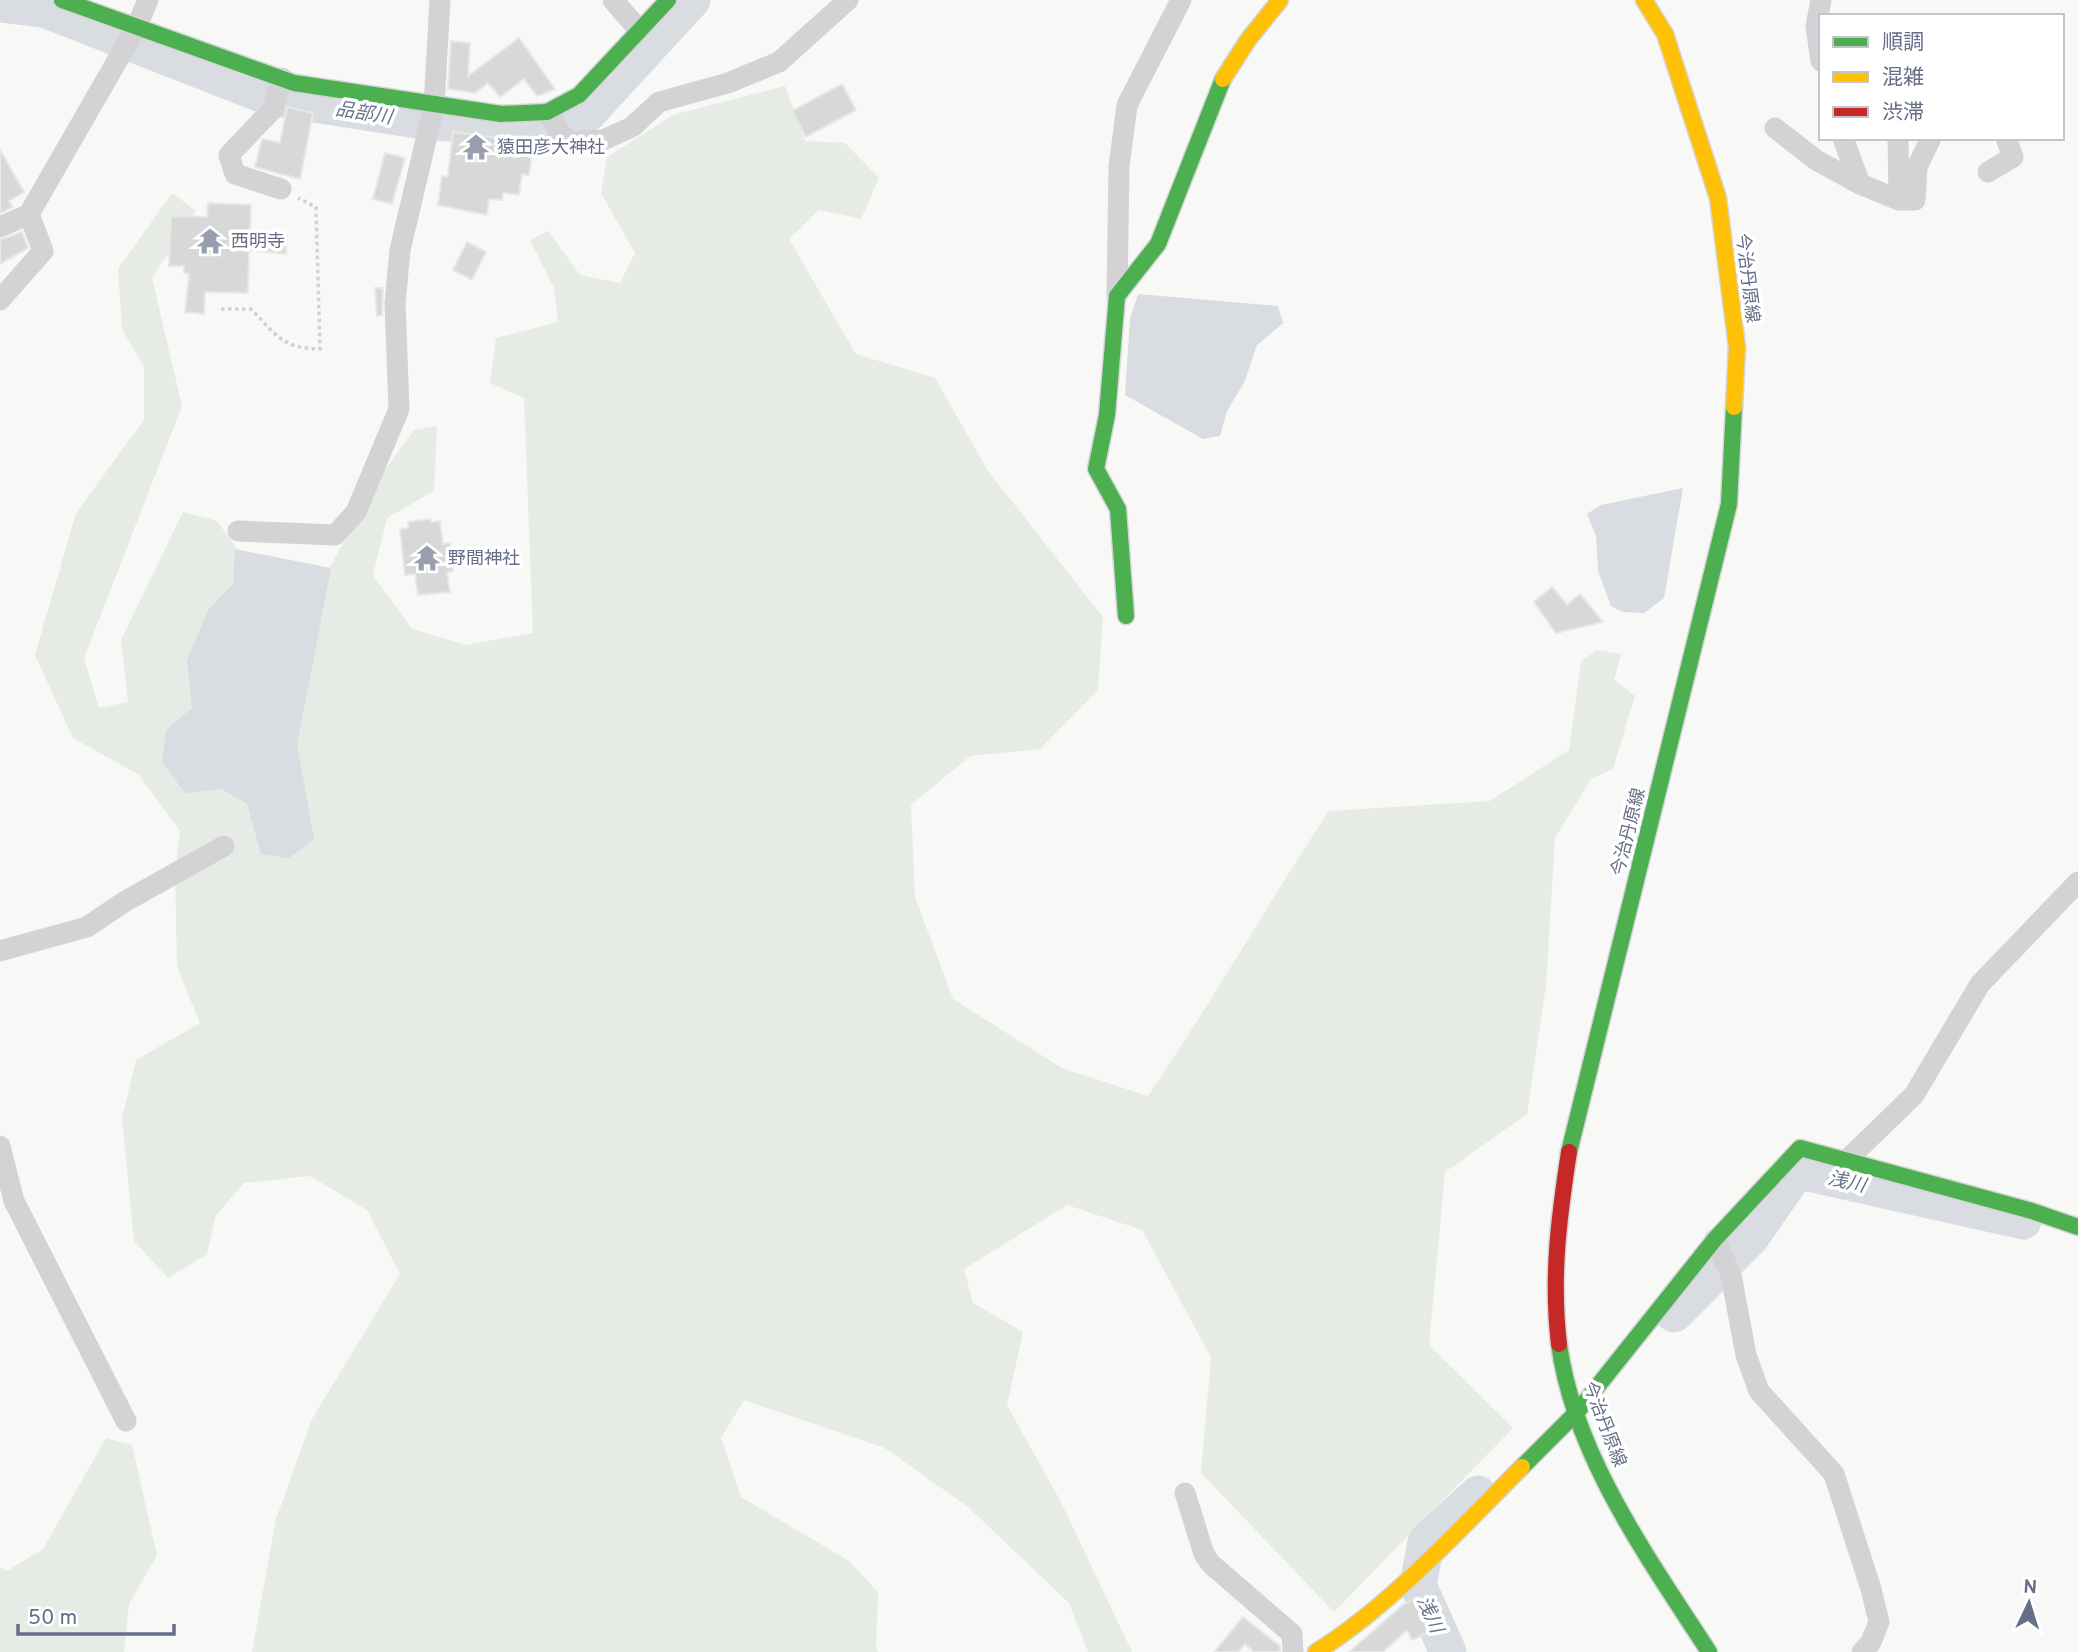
<svg xmlns="http://www.w3.org/2000/svg" width="2078" height="1652" font-family="Overpass,'Noto Sans JP',sans-serif">
  <style>
    .green { fill: #e6ebe5 }
    .water { fill: #d9dce1 }
    .lines { fill: none; stroke-linecap: round; stroke-linejoin: round }
    .river { stroke: #d9dce1; stroke-width: 37 }
    .building { fill: #d8d8d9; stroke: #e7e7e6; stroke-width: 2 }
    .fast-casing { stroke: #d4d5d7; stroke-width: 19 }
    .slow-casing { stroke: #d4d5d7; stroke-width: 19 }
    .jam-casing { stroke: #d4d5d7; stroke-width: 19 }
    .path { stroke: #d1d1d2; stroke-width: 3.5; stroke-dasharray: 3.5 3.5; stroke-linecap: butt }
    .street { stroke: #d3d3d5; stroke-width: 21 }
    .fast { stroke: #4caf50; stroke-width: 16 }
    .slow { stroke: #ffc107; stroke-width: 16 }
    .jam { stroke: #c62828; stroke-width: 16 }
    .labels { text-anchor: middle; stroke-width: 7; stroke-linejoin: round; paint-order: stroke }
    .poi-label { font-size: 18px; fill: #666e88; stroke: #fff; text-anchor: start }
    .street-label { font-size: 18px; fill: #666e88; stroke: #fff }
    .water-label { font-size: 19px; font-style: italic; fill: #68758b; stroke: #fff }
  </style>
  <rect width="100%" height="100%" fill="#f8f8f7"/>
  <g class="green">
    <path d="M 785,86 L 805,141 L 845,143 L 879,178 L 861,219 L 819,210 L 789,239 L 856,354 L 935,378 L 988,471 L 1103,617 L 1098,690 L 1040,749 L 970,756 L 911,805 L 915,897 L 953,999 L 1062,1068 L 1148,1096 C 1211,1003 1267,905 1329,811 L 1490,801 L 1569,750 L 1581,662 L 1597,650 L 1621,654 L 1614,680 L 1635,696 L 1613,769 L 1591,779 L 1555,838 L 1546,986 L 1527,1114 L 1445,1172 L 1429,1345 L 1513,1428 L 1334,1612 L 1201,1473 L 1211,1357 L 1142,1230 L 1067,1205 L 964,1269 L 973,1303 L 1023,1332 L 1007,1405 L 1061,1502 L 1132,1652 L 1088,1652 L 1069,1603 L 968,1507 L 885,1448 L 744,1400 L 721,1438 L 741,1497 L 849,1561 L 878,1592 L 876,1648 L 879,1652 L 252,1652 L 276,1519 L 312,1419 L 400,1274 L 367,1210 L 310,1176 L 244,1183 L 216,1215 L 207,1254 L 168,1278 L 134,1241 L 122,1118 L 136,1060 L 200,1023 L 177,967 L 175,872 L 180,831 L 139,775 L 73,738 L 35,655 L 76,513 L 144,420 L 144,367 L 122,329 L 118,269 L 172,193 L 196,211 L 152,278 L 182,406 L 84,658 L 99,708 L 128,702 L 121,640 L 183,512 L 217,521 L 253,571 L 303,616 L 380,477 L 414,430 L 437,426 L 434,491 L 387,518 L 373,575 L 412,629 L 466,645 L 533,633 L 524,398 L 490,383 L 496,338 L 558,322 L 554,288 L 530,240 L 548,231 L 580,275 L 620,283 L 635,253 L 601,193 L 607,157 L 673,115 Z"/>
    <polygon points="106,1438 132,1445 157,1555 129,1604 124,1652 0,1652 0,1567 7,1571 43,1549"/>
  </g>
  <g class="water">
    <polygon points="1138,294 1278,306 1283,323 1257,345 1244,383 1227,411 1220,436 1203,439 1125,395 1130,318"/>
    <polygon points="1683,488 1664,598 1644,613 1622,612 1611,606 1598,571 1596,536 1587,514 1601,505"/>
    <polygon points="235,549 331,568 297,745 314,839 289,858 261,854 247,804 222,789 185,793 162,762 166,730 192,708 187,661 208,610 233,584"/>
  </g>
  <g class="lines">
    <g class="river">
      <polyline points="0,4 44,9 269,97 417,120 525,130 575,122 588,113 692,0"/>
      <polyline points="1674,1314 1751,1237 1792,1178 1804,1172 2023,1221"/>
      <polyline points="1448,1652 1418,1585 1426,1542 1478,1494"/>
    </g>
  </g>
  <g class="building">
    <polygon points="519,38 555,89 537,96 524,79 500,97 488,83 475,93 448,89 451,41 470,43 468,76"/>
    <polygon points="842,84 856,110 806,137 792,111"/>
    <polygon points="287,107 313,113 300,179 255,167 262,139 280,143"/>
    <polygon points="453,132 533,143 529,175 522,174 519,195 503,193 502,200 489,199 487,215 438,205 442,176 448,177"/>
    <polygon points="0,150 24,192 9,201 13,207 0,213"/>
    <polygon points="385,153 405,158 392,204 373,199"/>
    <polygon points="208,203 251,205 250,233 287,236 286,254 249,250 248,293 205,292 204,314 185,312 189,274 184,273 184,266 169,266 171,216 207,217"/>
    <polygon points="22,232 28,248 0,264 0,240"/>
    <polygon points="467,242 486,252 472,280 453,270"/>
    <polygon points="375,288 383,288 382,315 377,316"/>
    <polygon points="430,519 431,522 440,521 443,544 450,543 453,571 447,572 450,592 418,595 415,574 405,575 400,529 409,528 408,522"/>
    <polygon points="1552,587 1567,605 1580,594 1603,622 1556,633 1534,602"/>
    <polygon points="1418,1597 1434,1630 1412,1640 1407,1630 1383,1652 1349,1652 1404,1604"/>
    <polygon points="1243,1617 1280,1646 1280,1652 1254,1652 1245,1644 1238,1652 1214,1652"/>
  </g>
  <g class="lines">
    <g class="fast-casing">
      <g id="fast">
        <polyline points="62,0 294,83 501,114 547,112 579,95 668,0"/>
        <polyline points="1126,616 1118,509 1096,469 1107,415 1117,296 1158,244 1223,79"/>
        <polyline points="1569,1152 1729,504 1734,407"/>
        <path d="M 1559,1344 C 1574,1456 1649,1559 1709,1652"/>
        <polyline points="1522,1467 1577,1412 1715,1239 1800,1148 2032,1211 2078,1227"/>
      </g>
    </g>
    <g class="slow-casing">
      <g id="slow">
        <polyline points="1644,0 1665,34 1718,198 1737,347 1734,407"/>
        <polyline points="1223,79 1248,40 1280,0"/>
        <path d="M 1316,1652 C 1389,1607 1461,1528 1522,1467"/>
      </g>
    </g>
    <g class="jam-casing">
      <path id="jam" d="M 1559,1344 C 1551,1277 1559,1217 1569,1152"/>
    </g>
    <path class="path" d="M 221,309 L 251,309 C 277,336 282,348 320,349 L 316,207 L 298,198"/>
    <g class="street">
      <polyline points="613,0 639,30"/>
      <polyline points="1821,61 1816,26 1821,0"/>
      <polyline points="547,112 567,142 603,140 632,127 659,102 728,83 779,62 848,0"/>
      <polyline points="1775,128 1816,160 1860,184"/>
      <polyline points="1843,138 1860,184 1899,200 1915,200 1917,167 1931,138"/>
      <polyline points="1898,138 1899,200"/>
      <polyline points="1988,172 2013,157 2006,138"/>
      <polyline points="281,189 235,174 229,155 273,109 282,78"/>
      <polyline points="0,227 29,214 136,28 148,0"/>
      <polyline points="1117,296 1119,167 1127,105 1181,0"/>
      <polyline points="0,300 43,251 29,214"/>
      <polyline points="238,531 335,535 356,512 399,409 395,304 400,250 434,106 440,0"/>
      <polyline points="0,951 87,927 124,902 224,846"/>
      <polyline points="0,1146 14,1201 126,1421"/>
      <polyline points="1847,1160 1914,1095 1980,984 2078,882"/>
      <polyline points="1715,1239 1731,1275 1746,1355 1759,1391 1834,1474 1871,1589 1879,1622 1871,1642 1862,1652"/>
      <polyline points="1185,1493 1204,1554 1211,1564 1292,1634 1293,1652"/>
    </g>
    <use href="#fast" class="fast"/>
    <use href="#slow" class="slow"/>
    <use href="#jam" class="jam"/>
  </g>
  <defs>
    <g id="temple-bare" transform="scale(2.1)"><path d="M0-6L5-2H3V0L6.5 2.5H4V6H1.5V3h-3V6H-4V2.5H-6.5L-3 0V-2H-5Z" fill="#999eaf" stroke="#fff" stroke-width="2.5" paint-order="stroke"/></g>
  </defs>
  <g fill-rule="evenodd">
    <use href="#temple-bare" x="476" y="147"/>
    <use href="#temple-bare" x="210" y="241"/>
    <use href="#temple-bare" x="427" y="558"/>
  </g>
  <g class="labels">
    <g class="poi-label">
      <text x="497" y="153">猿田彦大神社</text>
      <text x="231" y="247">西明寺</text>
      <text x="448" y="564">野間神社</text>
    </g>
    <g class="street-label">
      <text transform="translate(1748 278) rotate(83)" y="6">今治丹原線</text>
      <text transform="translate(1628 832) rotate(-76)" y="6">今治丹原線</text>
      <text transform="translate(1605 1424) rotate(69)" y="6">今治丹原線</text>
    </g>
    <g class="water-label">
      <text transform="translate(364 112) rotate(9)" y="7">品部川</text>
      <text transform="translate(1847 1181) rotate(13)" y="7">浅川</text>
      <text transform="translate(1431 1614) rotate(66)" y="7">浅川</text>
    </g>
  </g>
  <rect x="1819" y="14" width="245" height="126" fill="#ffffff" stroke="#c2c5cf" stroke-width="2"/>
  <rect x="1833" y="37" width="35" height="10" fill="#4caf50" stroke="#c2c5cf" stroke-width="2"/>
  <text x="1882" y="49" font-size="21" fill="#666e88">順調</text>
  <rect x="1833" y="72" width="35" height="10" fill="#ffc107" stroke="#c2c5cf" stroke-width="2"/>
  <text x="1882" y="84" font-size="21" fill="#666e88">混雑</text>
  <rect x="1833" y="107" width="35" height="10" fill="#c62828" stroke="#c2c5cf" stroke-width="2"/>
  <text x="1882" y="119" font-size="21" fill="#666e88">渋滞</text>
  <g transform="translate(2029 1603) rotate(4)" stroke="#ffffff" stroke-width="5" paint-order="stroke">
  <path d="M0-5L12 26L0 18L-12 26Z" fill="#666e88"/>
  <text y="-10" font-size="19" font-weight="bold" text-anchor="middle" fill="#666e88">N</text>
  </g>
  <path d="M18 1624v10h156v-10" fill="none" stroke="#666e88" stroke-width="3.5"/>
  <text x="28" y="1624" font-size="21" fill="#666e88" stroke="#ffffff" stroke-width="5" paint-order="stroke">50 m</text>
</svg>
